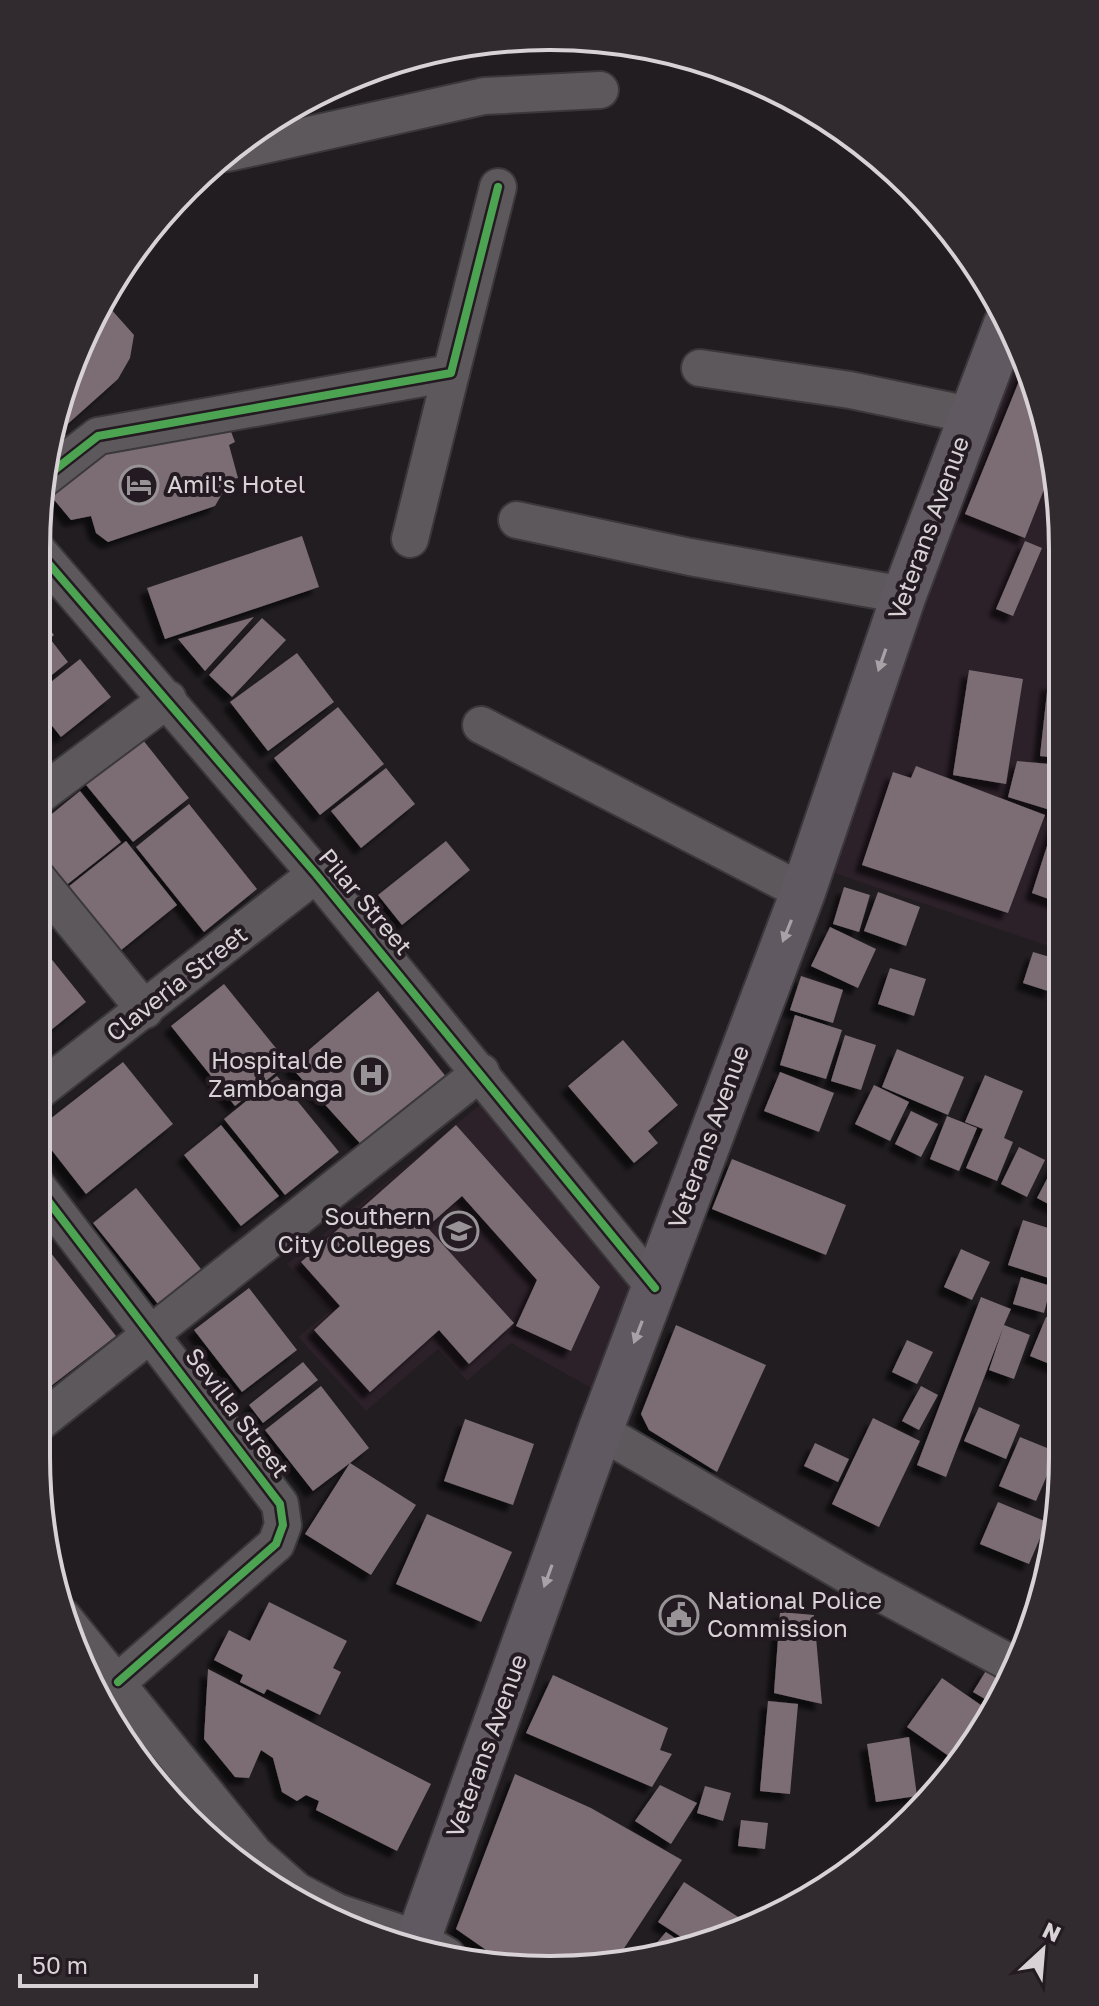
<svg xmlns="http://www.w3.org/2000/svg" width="1099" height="2006" font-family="'Golos Text',sans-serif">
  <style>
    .built { fill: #2c2029 }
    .building { fill: #7c6d74; filter: url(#shadow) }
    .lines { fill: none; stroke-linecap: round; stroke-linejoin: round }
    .minor-casing { stroke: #3b383b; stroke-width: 40 }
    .major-casing { stroke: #3b383b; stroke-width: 48 }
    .minor { stroke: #5c585b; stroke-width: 36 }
    .major { stroke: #615961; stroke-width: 44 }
    .cycleway-casing { stroke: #231b21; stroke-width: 13 }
    .cycleway { stroke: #4ca352; stroke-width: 8 }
    .oneway { fill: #a8a2a7 }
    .labels { text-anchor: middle; stroke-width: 8; stroke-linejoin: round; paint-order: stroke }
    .poi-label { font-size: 24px; fill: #d8d2d6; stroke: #231b21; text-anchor: start }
    .street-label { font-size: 24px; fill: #d8d2d6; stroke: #231b21 }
    .rim { fill: none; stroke: #d8d2d6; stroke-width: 4 }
  </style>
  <defs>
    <filter id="shadow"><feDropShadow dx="-7" dy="7" stdDeviation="2" flood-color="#0009"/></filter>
  </defs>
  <rect width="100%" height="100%" fill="#211d20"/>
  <g class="built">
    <polygon points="1019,351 1036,384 1059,483 1060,950 828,871 911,622"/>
    <polygon points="483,1102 633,1281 598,1392 511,1343 467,1381 438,1349 366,1411 298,1337 330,1311 287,1264"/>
  </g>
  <g class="building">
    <polygon points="102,299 134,335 130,358 118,379 61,430 71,442 46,465 54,416"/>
    <polygon points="1026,364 1036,384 1054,464 1025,538 965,514"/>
    <polygon points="227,421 235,442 229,445 238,478 230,480 215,506 108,542 96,533 91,516 71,520 46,490 92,445"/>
    <polygon points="302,536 319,587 165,639 147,588"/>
    <polygon points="1025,541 1042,548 1013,616 996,609"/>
    <polygon points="37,613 54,635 37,649"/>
    <polygon points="254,617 205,671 178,639"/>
    <polygon points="262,618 286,640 232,697 209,675"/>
    <polygon points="51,640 68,662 37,687 37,652"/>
    <polygon points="297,653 334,702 268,751 230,702"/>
    <polygon points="80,659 111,697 61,737 37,707 37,693"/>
    <polygon points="969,670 1023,679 1006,784 953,775"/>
    <polygon points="1048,683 1059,684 1060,758 1040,756"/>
    <polygon points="338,707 384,764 320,815 274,758"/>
    <polygon points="139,735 189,798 133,842 82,780"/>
    <polygon points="37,745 48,759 37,768"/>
    <polygon points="1017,761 1060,765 1060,813 1008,797"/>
    <polygon points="916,766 1045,815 1008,913 862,865 893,772 911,778"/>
    <polygon points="386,768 415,804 361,848 331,811"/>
    <polygon points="80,791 121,842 64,887 37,853 37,826"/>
    <polygon points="189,804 257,889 204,932 136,847"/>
    <polygon points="1055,821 1060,822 1060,903 1032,893"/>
    <polygon points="126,841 177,905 115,955 63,891"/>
    <polygon points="446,841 470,870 402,925 378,895"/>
    <polygon points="844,887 870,895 859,932 833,924"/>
    <polygon points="878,892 920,907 906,946 864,931"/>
    <polygon points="830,927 876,949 858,988 811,966"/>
    <polygon points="37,941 86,1002 36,1042"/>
    <polygon points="1033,952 1060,960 1051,992 1023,983"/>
    <polygon points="890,968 926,979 914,1016 878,1004"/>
    <polygon points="801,976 843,990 833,1023 790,1010"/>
    <polygon points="224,984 288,1063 235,1106 171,1026"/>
    <polygon points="378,991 451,1083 367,1151 290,1066"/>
    <polygon points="795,1015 842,1030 826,1079 780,1065"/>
    <polygon points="845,1035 876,1045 861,1090 831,1081"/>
    <polygon points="623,1040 678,1105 648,1131 658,1143 634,1163 568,1086"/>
    <polygon points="897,1049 964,1077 948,1115 882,1087"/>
    <polygon points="123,1062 173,1124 86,1194 36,1130"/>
    <polygon points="780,1072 834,1093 819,1132 764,1111"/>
    <polygon points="985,1075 1023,1091 1004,1138 1013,1142 997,1181 966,1168 983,1129 965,1122"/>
    <polygon points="277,1076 339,1152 285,1195 224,1119"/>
    <polygon points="874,1085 909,1102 890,1141 855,1124"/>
    <polygon points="911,1111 938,1124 921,1157 895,1144"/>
    <polygon points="947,1116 977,1128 959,1171 930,1159"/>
    <polygon points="221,1125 279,1196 241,1226 184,1155"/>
    <polygon points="456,1125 600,1287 571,1351 516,1326 537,1280 462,1196 427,1227 514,1323 469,1364 439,1330 370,1392 314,1330 340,1306 301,1262"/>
    <polygon points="1019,1147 1045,1160 1027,1197 1001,1184"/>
    <polygon points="1061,1152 1061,1208 1060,1210 1037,1198"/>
    <polygon points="732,1159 846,1205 826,1255 712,1209"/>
    <polygon points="136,1188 201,1269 158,1304 93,1223"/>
    <polygon points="1023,1220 1061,1232 1061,1282 1008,1265"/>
    <polygon points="36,1234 116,1336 51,1386 36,1366"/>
    <polygon points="961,1249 990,1262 972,1300 944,1287"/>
    <polygon points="1021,1277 1051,1286 1044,1313 1013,1304"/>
    <polygon points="249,1288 297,1350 242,1392 194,1330"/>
    <polygon points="981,1297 1011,1309 1004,1325 1030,1335 1014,1379 989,1370 1003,1328 946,1477 917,1465"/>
    <polygon points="1046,1317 1061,1323 1062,1369 1030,1356"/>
    <polygon points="676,1325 766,1365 717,1472 649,1430 641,1414"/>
    <polygon points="907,1340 933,1352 917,1384 892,1372"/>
    <polygon points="303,1362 318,1380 263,1423 249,1405"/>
    <polygon points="321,1386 369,1448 350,1463 416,1505 371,1575 305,1534 350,1463 313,1491 265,1430"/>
    <polygon points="921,1386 938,1395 919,1430 902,1421"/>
    <polygon points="979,1407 1020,1425 1006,1459 964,1441"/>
    <polygon points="873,1418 920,1441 879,1527 832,1504"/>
    <polygon points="465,1419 534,1444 513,1505 444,1481"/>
    <polygon points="1020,1437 1057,1452 1036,1501 999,1486"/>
    <polygon points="815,1443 849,1459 838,1482 804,1466"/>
    <polygon points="998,1502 1047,1522 1029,1564 980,1544"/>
    <polygon points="427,1514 512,1552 481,1622 396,1584"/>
    <polygon points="269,1602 347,1641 333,1668 341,1672 320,1715 267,1689 264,1694 240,1682 243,1675 214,1660 229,1630 250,1641"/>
    <polygon points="780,1612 814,1615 822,1704 774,1693"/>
    <polygon points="208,1669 431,1784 397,1851 316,1810 319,1801 306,1795 297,1801 282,1792 273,1758 261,1750 249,1778 235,1777 204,1739"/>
    <polygon points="987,1669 1007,1681 997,1706 973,1692"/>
    <polygon points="553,1675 668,1728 660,1750 672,1754 652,1787 526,1733"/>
    <polygon points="942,1678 988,1710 953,1759 907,1727"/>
    <polygon points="768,1701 798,1704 790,1794 760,1791"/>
    <polygon points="909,1737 917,1796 876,1802 867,1744"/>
    <polygon points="515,1774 591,1808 682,1860 615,1962 584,1969 502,1961 456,1929"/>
    <polygon points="660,1785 697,1803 671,1844 635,1821"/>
    <polygon points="705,1786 731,1793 723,1821 697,1813"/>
    <polygon points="741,1820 768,1823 765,1849 738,1846"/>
    <polygon points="684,1882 746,1922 740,1932 692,1944 658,1922"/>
    <polygon points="666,1932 685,1945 658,1951 654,1946"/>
  </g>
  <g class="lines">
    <g class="minor-casing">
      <g id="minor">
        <polyline points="228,153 484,96 600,90"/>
        <polyline points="700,368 850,390 970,415"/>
        <polyline points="43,479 98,436 451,373 498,187"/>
        <polyline points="517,520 690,557 904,595"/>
        <polyline points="410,539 451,373"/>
        <polyline points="37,550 316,874 655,1288"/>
        <polyline points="481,725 803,892"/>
        <polyline points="37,797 168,699"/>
        <polyline points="37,878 145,1010"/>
        <polyline points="36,1093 316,874"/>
        <polyline points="36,1185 280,1504 283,1525 276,1544 118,1682"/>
        <polyline points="36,1425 481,1072"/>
        <polyline points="600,1431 856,1580 1014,1665"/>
        <polyline points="63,1617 255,1854 297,1891 337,1912 418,1939 447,1956"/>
      </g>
    </g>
    <g class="major-casing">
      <polyline id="major" points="414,1951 600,1431 803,892 904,595 1006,324"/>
    </g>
    <use href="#minor" class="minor"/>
    <use href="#major" class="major"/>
    <g class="cycleway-casing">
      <g id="cycleway">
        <polyline points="43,479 98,436 451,373 498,187"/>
        <polyline points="37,550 316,874 655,1288"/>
        <polyline points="36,1185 280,1504 283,1525 276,1544 118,1682"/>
      </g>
    </g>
    <use href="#cycleway" class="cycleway"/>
  </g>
  <defs><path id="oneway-solid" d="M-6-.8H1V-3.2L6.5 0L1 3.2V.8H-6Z" transform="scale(2)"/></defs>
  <g class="oneway">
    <use href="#oneway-solid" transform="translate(882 660) rotate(109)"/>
    <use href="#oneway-solid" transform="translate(787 931) rotate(112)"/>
    <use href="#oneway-solid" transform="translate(638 1332) rotate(111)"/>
    <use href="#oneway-solid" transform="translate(548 1576) rotate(110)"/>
  </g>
  <defs>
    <g id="hotel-ring" transform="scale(2)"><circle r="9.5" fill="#231b21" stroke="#989396" stroke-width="1.5"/><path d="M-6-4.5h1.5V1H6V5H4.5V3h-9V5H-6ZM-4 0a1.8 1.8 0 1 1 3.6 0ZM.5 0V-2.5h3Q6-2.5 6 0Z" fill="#989396"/></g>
    <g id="hospital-ring" transform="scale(2)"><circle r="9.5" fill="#231b21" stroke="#989396" stroke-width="1.5"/><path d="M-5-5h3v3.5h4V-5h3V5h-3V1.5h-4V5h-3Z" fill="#989396"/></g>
    <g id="university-ring" transform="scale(2)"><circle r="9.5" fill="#231b21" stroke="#989396" stroke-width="1.5"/><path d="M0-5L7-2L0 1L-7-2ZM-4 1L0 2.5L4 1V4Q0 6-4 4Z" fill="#989396"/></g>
    <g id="civic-ring" transform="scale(2)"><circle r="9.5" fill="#231b21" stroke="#989396" stroke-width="1.5"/><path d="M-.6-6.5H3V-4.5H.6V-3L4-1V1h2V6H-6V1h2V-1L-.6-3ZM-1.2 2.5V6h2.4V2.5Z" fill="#989396"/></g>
  </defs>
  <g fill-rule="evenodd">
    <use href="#hotel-ring" x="139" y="485"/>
    <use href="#hospital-ring" x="371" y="1075"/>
    <use href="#university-ring" x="459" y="1231"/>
    <use href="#civic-ring" x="679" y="1615"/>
  </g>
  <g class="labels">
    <g class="poi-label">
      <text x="167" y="493">Amil's Hotel</text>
      <text x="343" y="1069" text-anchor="end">Hospital de<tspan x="343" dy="28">Zamboanga</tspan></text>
      <text x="431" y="1225" text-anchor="end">Southern<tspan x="431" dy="28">City Colleges</tspan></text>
      <text x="707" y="1609">National Police<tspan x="707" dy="28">Commission</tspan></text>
    </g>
    <g class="street-label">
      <text transform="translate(929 528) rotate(-70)" y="8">Veterans Avenue</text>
      <text transform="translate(365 902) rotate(50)" y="8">Pilar Street</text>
      <text transform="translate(177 984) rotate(-38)" y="8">Claveria Street</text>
      <text transform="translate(709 1137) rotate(-70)" y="8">Veterans Avenue</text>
      <text transform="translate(237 1413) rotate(53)" y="8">Sevilla Street</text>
      <text transform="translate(487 1746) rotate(-70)" y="8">Veterans Avenue</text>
    </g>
  </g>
  <path d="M0 0H1099V2006H0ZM549 50H550A499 499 0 0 1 1049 549V1457A499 499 0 0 1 550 1956H549A499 499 0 0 1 50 1457V549A499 499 0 0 1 549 50Z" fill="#312a2f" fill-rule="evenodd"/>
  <path class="rim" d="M549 50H550A499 499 0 0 1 1049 549V1457A499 499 0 0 1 550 1956H549A499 499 0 0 1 50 1457V549A499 499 0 0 1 549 50Z"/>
  <g transform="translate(1043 1950) rotate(26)" stroke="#231b21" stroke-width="6" paint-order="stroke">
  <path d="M0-6L14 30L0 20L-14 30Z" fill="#d8d2d6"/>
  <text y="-12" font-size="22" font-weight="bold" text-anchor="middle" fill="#d8d2d6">N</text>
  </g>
  <path d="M20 1974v12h236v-12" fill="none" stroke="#d8d2d6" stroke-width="4"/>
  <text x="32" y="1974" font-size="24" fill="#d8d2d6" stroke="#231b21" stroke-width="6" paint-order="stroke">50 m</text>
</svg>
